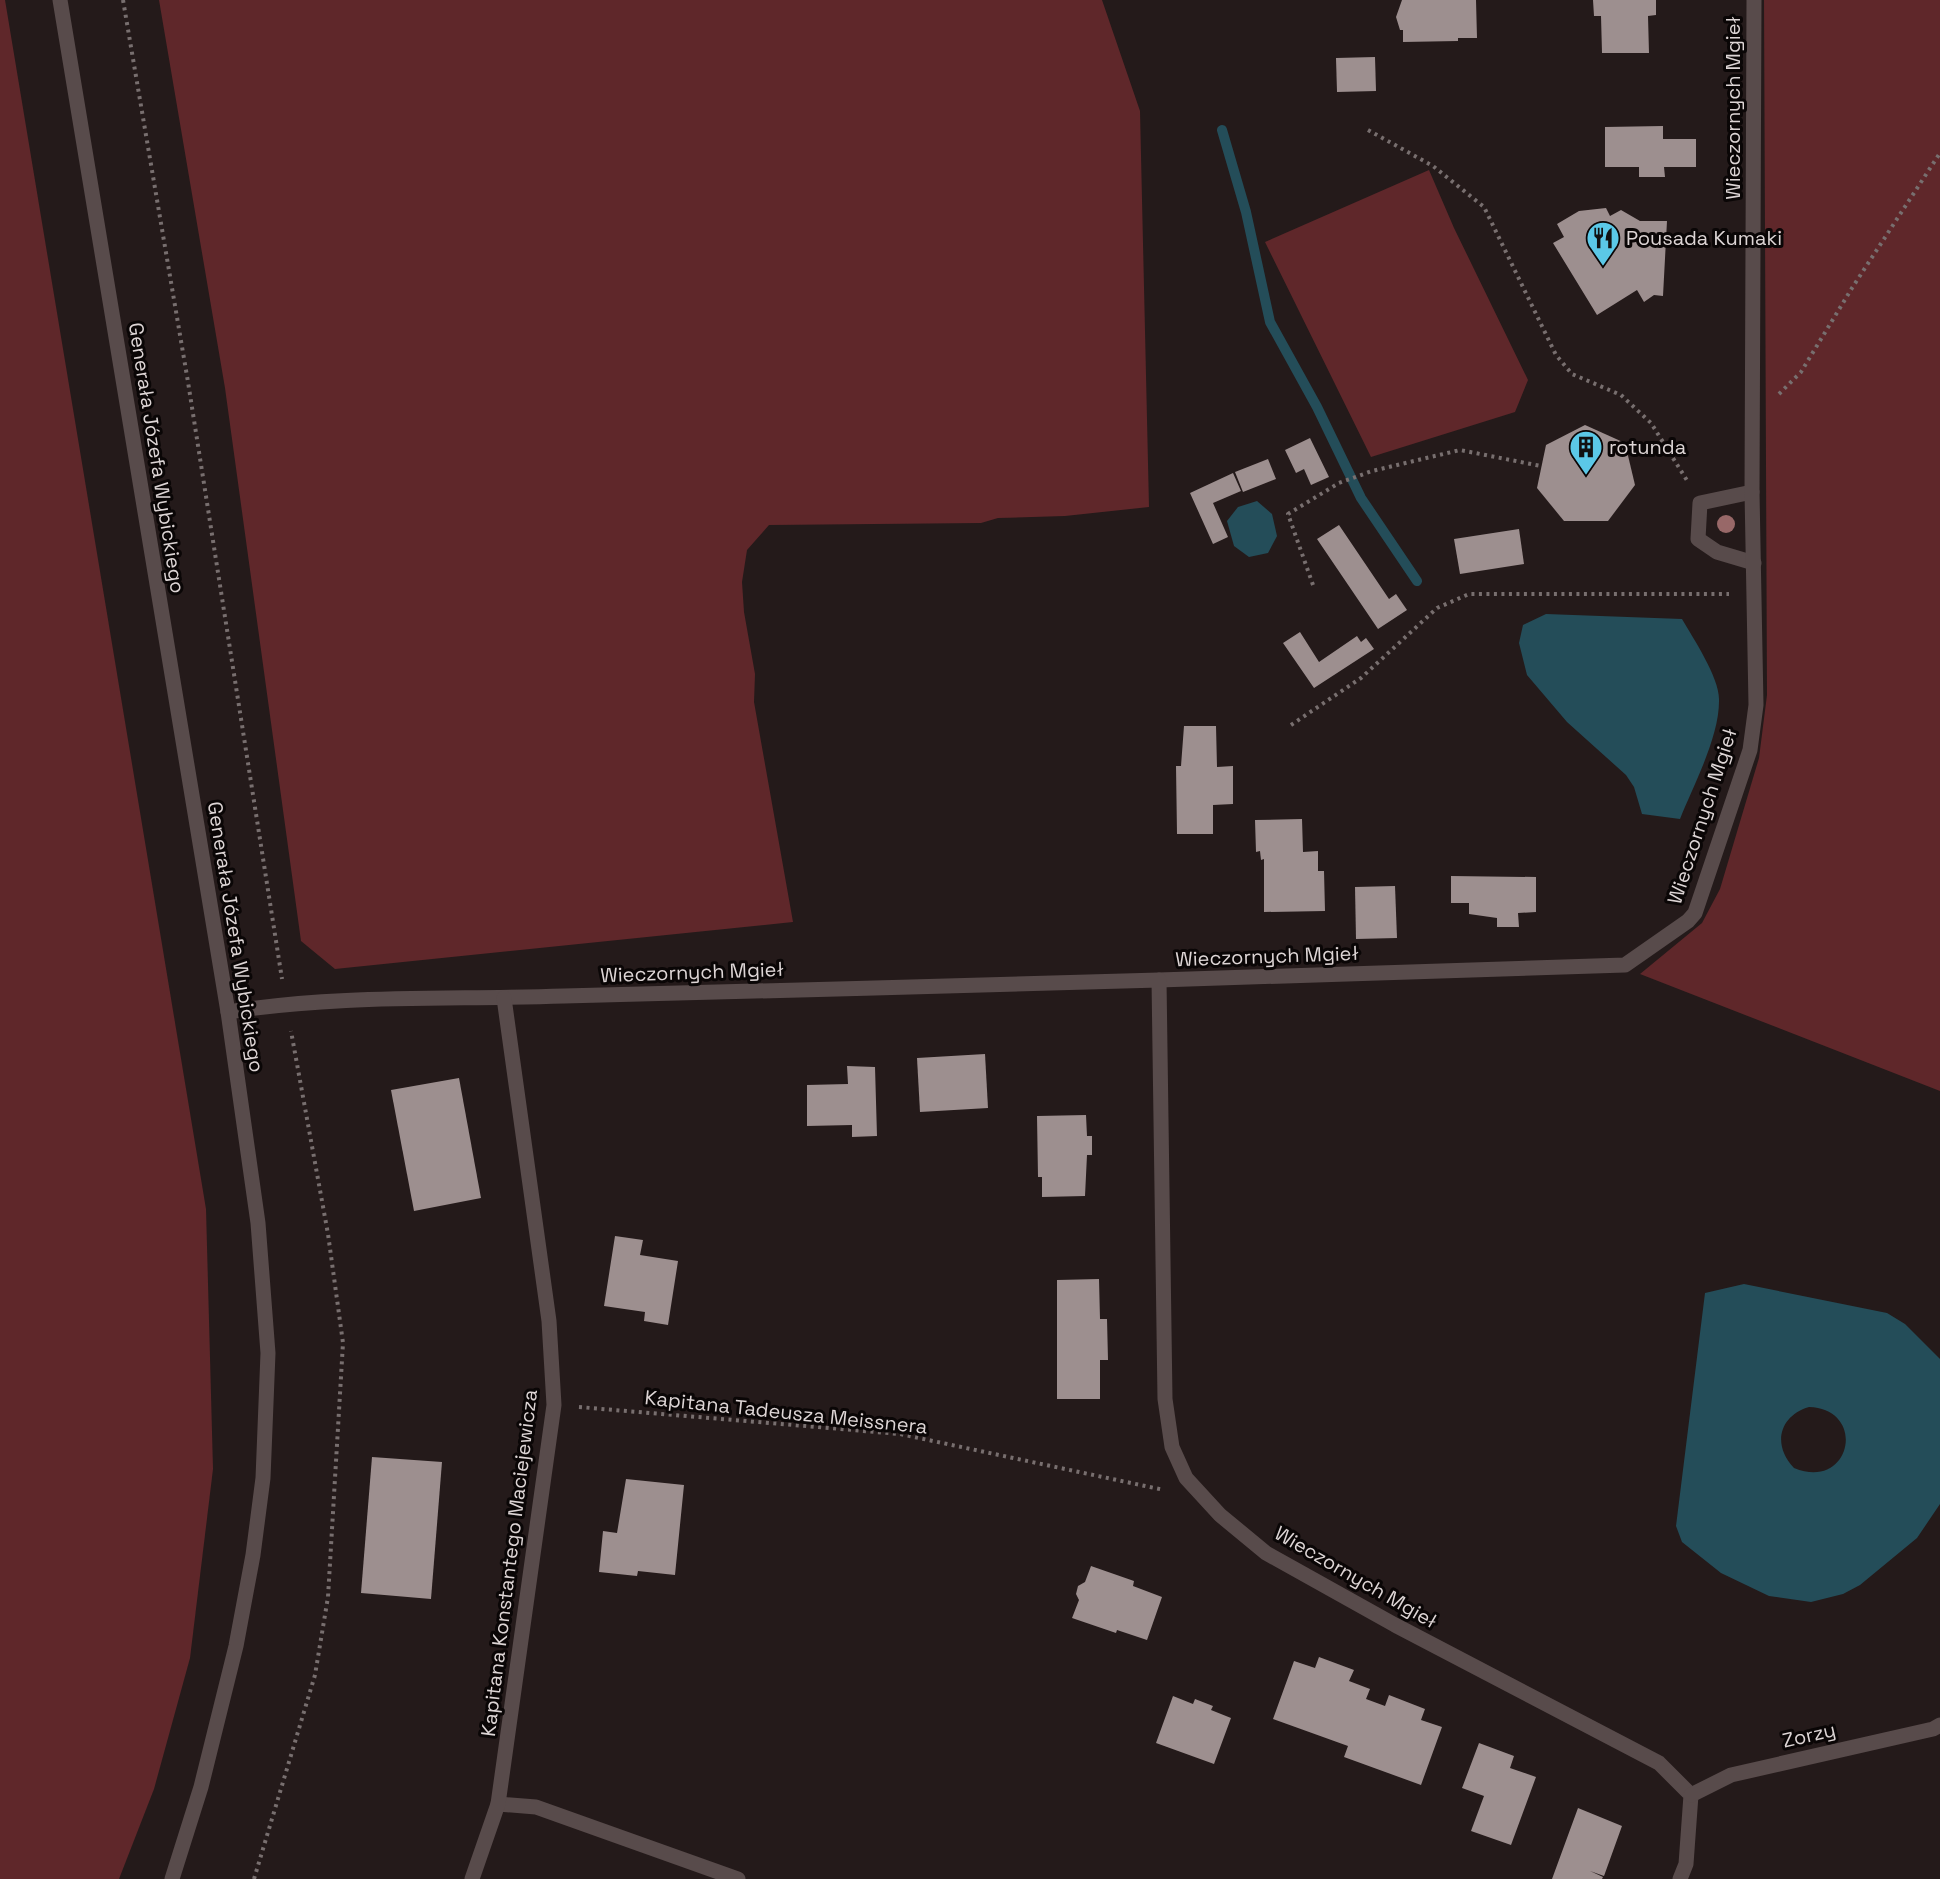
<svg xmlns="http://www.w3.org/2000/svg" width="1940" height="1879" font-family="'Space Grotesk',sans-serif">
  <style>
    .green { fill: #5f272a }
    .water { fill: #244d59; fill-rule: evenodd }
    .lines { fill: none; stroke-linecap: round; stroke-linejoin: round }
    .stream { stroke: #244d59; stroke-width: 10 }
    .building { fill: #9d8f8f }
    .path { stroke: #786f6f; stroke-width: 4; stroke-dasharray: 3 4.5; stroke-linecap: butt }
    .minor { stroke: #584b4b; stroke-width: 15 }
    .secondary { stroke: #584b4b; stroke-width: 15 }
    .tree { fill: #986868 }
    .labels { text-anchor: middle; stroke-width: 6; stroke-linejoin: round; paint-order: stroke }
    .street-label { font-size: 20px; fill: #ddd5d5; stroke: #0a0606 }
    .poi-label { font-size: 20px; fill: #ddd5d5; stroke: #0a0606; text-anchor: start }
  </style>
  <rect width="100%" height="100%" fill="#241a1a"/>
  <g class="green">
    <polygon points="0,0 5,0 206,1209 213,1469 190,1658 154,1789 119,1879 0,1879"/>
    <polygon points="159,0 1102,0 1140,111 1149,507 1065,516 998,518 981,523 769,525 747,550 742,582 744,612 755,674 754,702 793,922 335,969 301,941 225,388"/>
    <polygon points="1764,0 1940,0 1940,1091 1640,974 1702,923 1720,889 1759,758 1767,695"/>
    <polygon points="1429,170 1454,228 1528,380 1515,412 1371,457 1265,242"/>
  </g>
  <g class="water">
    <polygon points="1257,501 1272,514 1277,536 1268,553 1249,557 1234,546 1227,521 1238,507"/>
    <path d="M 1546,614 L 1682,619 C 1693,638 1719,677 1719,699 C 1720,736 1694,784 1680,819 L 1642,814 L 1634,787 L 1626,775 L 1567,722 L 1527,675 L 1519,643 L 1523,625 Z"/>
    <path d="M 1744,1284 L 1887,1313 L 1905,1324 L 1940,1359 L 1940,1504 L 1917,1538 L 1860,1585 L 1843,1594 L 1811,1602 L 1769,1596 L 1721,1573 L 1682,1542 L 1676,1526 L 1705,1293 ZM 1809,1407 C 1868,1409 1851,1492 1794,1468 C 1772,1445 1779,1416 1809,1407 Z"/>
  </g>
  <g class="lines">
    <polyline class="stream" points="1222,130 1246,212 1270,322 1317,407 1361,498 1417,581"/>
  </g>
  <g class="building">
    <polygon points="1402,0 1476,0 1477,38 1458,38 1458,41 1403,42 1403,30 1400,30 1396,17"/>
    <polygon points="1593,0 1656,0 1656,15 1648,16 1649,53 1602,53 1601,16 1594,16"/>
    <polygon points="1375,57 1376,91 1337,92 1336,58"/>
    <polygon points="1663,126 1663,139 1696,139 1696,167 1664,167 1665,177 1639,177 1639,167 1605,167 1605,127"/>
    <polygon points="1606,208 1610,216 1621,210 1640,221 1667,221 1663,296 1654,295 1644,302 1637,290 1597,315 1553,243 1564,237 1557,224 1579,211"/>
    <polygon points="1585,425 1625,443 1635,485 1608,521 1564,521 1537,488 1546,445"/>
    <polygon points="1310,438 1329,477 1311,485 1304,469 1296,473 1285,450"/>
    <polygon points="1268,459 1276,479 1243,492 1235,472"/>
    <polygon points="1233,473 1241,491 1213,503 1228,537 1213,544 1190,493"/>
    <polygon points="1339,525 1389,599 1396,594 1407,610 1378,629 1317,539"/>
    <polygon points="1519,529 1524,564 1460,574 1454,539"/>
    <polygon points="1300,632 1319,662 1357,636 1361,642 1366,638 1374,649 1314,688 1283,643"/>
    <polygon points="1184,726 1216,726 1217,767 1233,766 1233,804 1213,805 1213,834 1177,834 1176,766 1181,766"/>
    <polygon points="1302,819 1303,852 1318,851 1318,871 1324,871 1325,911 1264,912 1264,859 1261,860 1260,851 1256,852 1255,820"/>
    <polygon points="1451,876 1536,877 1536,912 1518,913 1519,927 1497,927 1497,918 1469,914 1469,903 1451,903"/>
    <polygon points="1395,886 1397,938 1356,939 1355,887"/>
    <polygon points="985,1054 988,1108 920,1112 917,1058"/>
    <polygon points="847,1066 875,1067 877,1136 852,1137 852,1125 807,1126 807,1085 848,1084"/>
    <polygon points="459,1078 481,1198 414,1211 391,1090"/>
    <polygon points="1086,1115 1087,1136 1092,1136 1092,1155 1087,1155 1085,1196 1042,1197 1042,1177 1038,1177 1037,1116"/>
    <polygon points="615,1236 643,1240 640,1255 678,1261 668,1325 644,1321 645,1312 604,1306"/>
    <polygon points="1099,1279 1100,1319 1107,1319 1108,1360 1100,1360 1100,1399 1057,1399 1057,1280"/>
    <polygon points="372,1457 442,1462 431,1599 361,1593"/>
    <polygon points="626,1479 684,1485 675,1575 638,1571 637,1576 599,1572 603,1531 617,1533"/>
    <polygon points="1091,1566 1134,1581 1133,1586 1162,1597 1147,1640 1117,1630 1116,1633 1072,1618 1079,1600 1076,1594 1078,1586 1085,1582"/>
    <polygon points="1319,1657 1354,1670 1349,1681 1370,1689 1366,1699 1385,1706 1389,1695 1425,1709 1421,1720 1442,1727 1421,1785 1344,1757 1348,1746 1273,1719 1294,1661 1315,1668"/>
    <polygon points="1173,1696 1193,1704 1195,1699 1213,1706 1211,1710 1231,1718 1214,1764 1156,1743"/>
    <polygon points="1479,1743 1514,1756 1510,1768 1536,1777 1511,1845 1471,1831 1484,1796 1462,1788"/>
    <polygon points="1578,1808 1622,1826 1604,1876 1590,1871 1603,1877 1602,1879 1552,1879"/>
  </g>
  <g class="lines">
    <g class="path">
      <polyline points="123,0 188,382 282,979"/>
      <polyline points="1368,130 1433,166 1484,207 1556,355 1572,374 1621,395 1651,423 1688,482"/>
      <polyline points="1779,394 1801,372 1852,288 1940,153"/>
      <polyline points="1313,585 1288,514 1339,483 1372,471 1460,450 1541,466"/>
      <polyline points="1291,725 1361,678 1437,608 1469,594 1729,594"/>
      <polyline points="579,1407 900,1434 1164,1490"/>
      <polyline points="254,1879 315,1675 328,1597 343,1343 328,1234 291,1031"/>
    </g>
    <g class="minor">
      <polyline points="1752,492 1700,503 1698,539 1717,552 1754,563"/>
      <polyline points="1159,980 1625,965 1688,921 1695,913 1750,750 1756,705 1752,492 1754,0"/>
      <path d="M 228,1012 C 339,994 452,1000 564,996 C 762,991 961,986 1159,980 L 1165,1399 L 1172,1447 L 1186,1478 L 1220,1515 L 1266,1553 L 1395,1625 L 1659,1763 L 1691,1795 L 1686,1864 L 1680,1879"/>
      <polyline points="1691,1795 1731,1775 1933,1729 1940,1725"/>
      <polyline points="498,1804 536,1807 738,1879"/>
      <polyline points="472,1879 498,1804 554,1405 549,1321 504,998"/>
    </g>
    <polyline class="secondary" points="60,0 228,1012 258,1223 268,1353 263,1478 253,1555 236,1646 201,1787 172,1879"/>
  </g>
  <circle class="tree" cx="1726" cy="524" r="9"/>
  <defs>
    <g id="restaurant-pin" transform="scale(1.725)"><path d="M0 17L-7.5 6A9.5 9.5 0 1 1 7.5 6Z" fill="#5bc8e7" stroke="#0a0606"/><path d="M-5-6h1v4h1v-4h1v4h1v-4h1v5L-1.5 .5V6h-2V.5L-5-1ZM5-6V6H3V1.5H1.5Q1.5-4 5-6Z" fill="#111"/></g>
    <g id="building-pin" transform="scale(1.725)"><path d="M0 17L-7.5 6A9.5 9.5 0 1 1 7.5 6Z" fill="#5bc8e7" stroke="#0a0606"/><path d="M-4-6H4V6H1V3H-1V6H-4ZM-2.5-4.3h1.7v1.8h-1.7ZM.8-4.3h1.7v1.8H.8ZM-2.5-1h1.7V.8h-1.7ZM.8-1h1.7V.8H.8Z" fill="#111"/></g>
  </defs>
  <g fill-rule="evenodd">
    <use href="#restaurant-pin" x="1603" y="238"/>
    <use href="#building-pin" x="1586" y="447"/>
  </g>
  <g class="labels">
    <g class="street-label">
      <text transform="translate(1733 108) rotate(-90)" y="7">Wieczornych Mgieł</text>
      <text transform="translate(157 458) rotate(81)" y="7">Generała Józefa Wybickiego</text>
      <text transform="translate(1702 816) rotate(-72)" y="7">Wieczornych Mgieł</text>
      <text transform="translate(236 937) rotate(81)" y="7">Generała Józefa Wybickiego</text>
      <text transform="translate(1267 956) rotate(-2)" y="7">Wieczornych Mgieł</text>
      <text transform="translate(692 972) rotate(-2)" y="7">Wieczornych Mgieł</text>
      <text transform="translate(786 1412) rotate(6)" y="7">Kapitana Tadeusza Meissnera</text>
      <text transform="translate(509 1563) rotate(-83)" y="7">Kapitana Konstantego Maciejewicza</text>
      <text transform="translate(1356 1577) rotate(30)" y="7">Wieczornych Mgieł</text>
      <text transform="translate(1809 1735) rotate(-13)" y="7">Zorzy</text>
    </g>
    <g class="poi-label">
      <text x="1626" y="245">Pousada Kumaki</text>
      <text x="1609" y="454">rotunda</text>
    </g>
  </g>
</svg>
